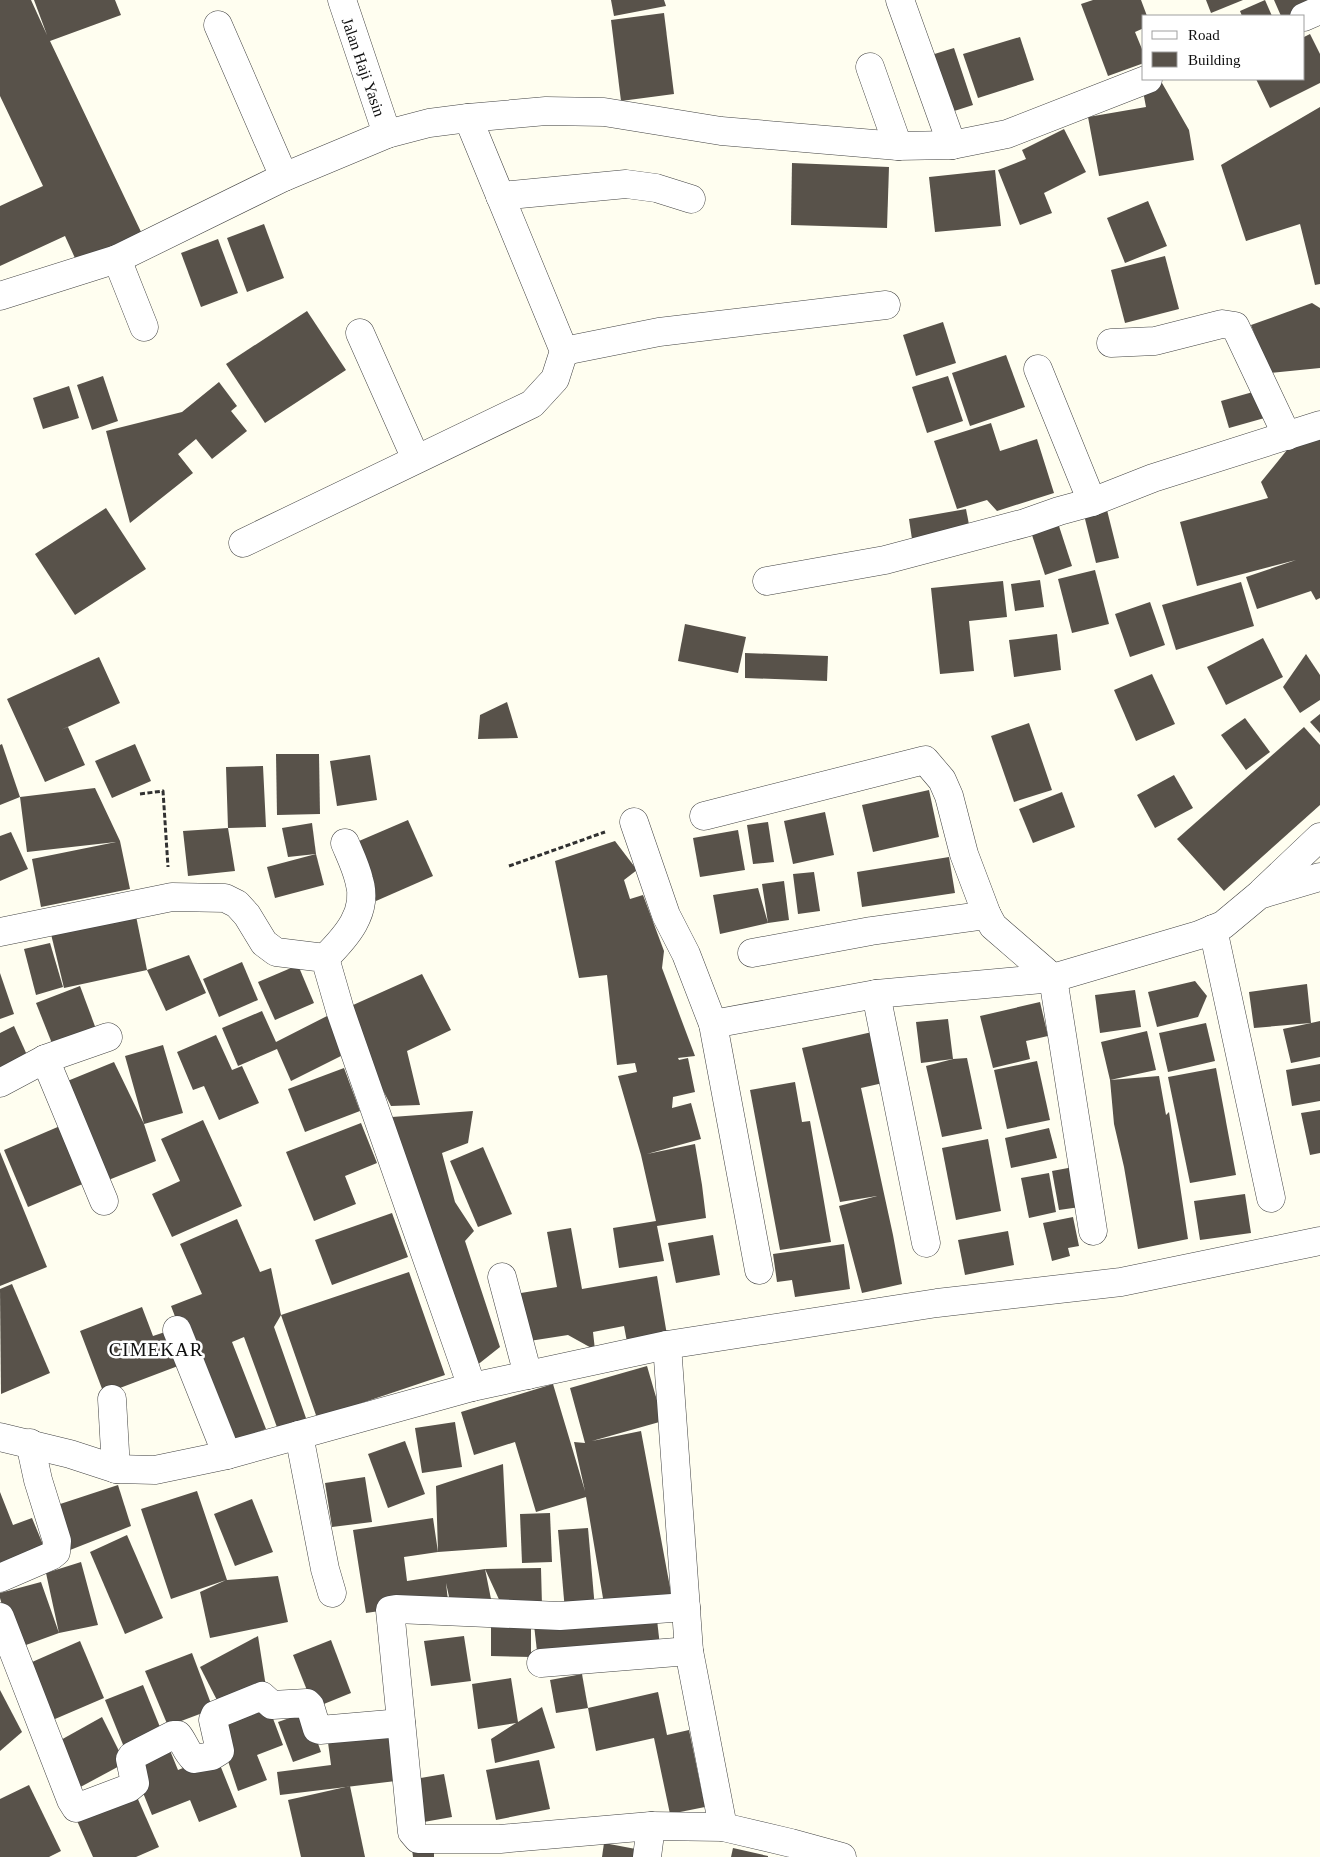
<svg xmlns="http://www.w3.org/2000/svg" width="1320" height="1857" font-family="'Times New Roman',serif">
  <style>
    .building { fill: #58524a }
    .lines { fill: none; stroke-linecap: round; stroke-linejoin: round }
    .minor-casing { stroke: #424242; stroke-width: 29 }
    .path { stroke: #313131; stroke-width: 3; stroke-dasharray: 5 2.5; stroke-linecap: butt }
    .minor { stroke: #fff; stroke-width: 28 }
    .labels { text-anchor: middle; stroke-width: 5; stroke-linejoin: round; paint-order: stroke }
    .street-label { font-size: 16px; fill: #0f0f0f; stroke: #fff }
    .quarter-label { font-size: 19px; letter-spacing: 1px; fill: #0f0f0f; stroke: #fff }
  </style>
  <rect width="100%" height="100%" fill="#fffef0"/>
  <g class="building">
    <polygon points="0,0 31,0 47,35 34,0 115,0 121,15 50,41 143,236 79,267 65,236 0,266 0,206 43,186 0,96"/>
    <polygon points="611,0 664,0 666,6 614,16"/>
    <polygon points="1093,0 1141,0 1147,16 1144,16 1144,28 1135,32 1144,54 1144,63 1108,76 1081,4"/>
    <polygon points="1206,0 1243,0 1211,13"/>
    <polygon points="1265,0 1272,16 1242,16 1240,11"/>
    <polygon points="1274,0 1320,0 1320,4 1289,16 1281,16"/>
    <polygon points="664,13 674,94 621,101 611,20"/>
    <polygon points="1310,34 1320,54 1320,83 1270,108 1256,79 1304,79 1304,37"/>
    <polygon points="1020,37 1034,80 978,98 963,54"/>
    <polygon points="954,48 973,105 948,113 928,56"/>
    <polygon points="1162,83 1189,130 1194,160 1099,176 1088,117 1146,107 1142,86"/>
    <polygon points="1320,107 1320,284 1315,285 1300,224 1246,241 1221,165"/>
    <polygon points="1064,129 1086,172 1044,193 1052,213 1020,225 998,170 1026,159 1022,150"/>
    <polygon points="792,163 889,167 887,228 791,225"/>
    <polygon points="995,170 1001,226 935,232 929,177"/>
    <polygon points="1148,201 1167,246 1125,263 1107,218"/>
    <polygon points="264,224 284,278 247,292 227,238"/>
    <polygon points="218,239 238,293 201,307 181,253"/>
    <polygon points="1165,256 1179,309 1125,323 1111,270"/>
    <polygon points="1312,303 1320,308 1320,368 1269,373 1251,325"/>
    <polygon points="307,311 346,370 265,423 226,364"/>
    <polygon points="943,322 956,363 916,376 903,335"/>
    <polygon points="1006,355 1025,407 970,426 952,373"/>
    <polygon points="103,376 118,421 92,430 77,385"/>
    <polygon points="948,376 963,421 927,433 912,387"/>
    <polygon points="219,382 237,406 231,411 247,431 212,459 196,439 178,454 193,473 130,523 106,431 182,412"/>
    <polygon points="69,386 79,418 43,429 33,398"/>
    <polygon points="1260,390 1268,417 1229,428 1221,401"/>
    <polygon points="991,423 1000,451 1037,439 1054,493 997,511 987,500 957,509 934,441"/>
    <polygon points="1320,435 1320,598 1316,600 1311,591 1257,609 1246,577 1296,560 1197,586 1180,522 1268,498 1261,482 1287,450"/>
    <polygon points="106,508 146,569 75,615 35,554"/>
    <polygon points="966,509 971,535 913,546 909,519"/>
    <polygon points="1107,510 1119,558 1096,563 1084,515"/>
    <polygon points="1058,523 1072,566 1045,575 1031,532"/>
    <polygon points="1095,570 1109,624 1072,633 1058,579"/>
    <polygon points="1040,580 1044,607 1015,611 1011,584"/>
    <polygon points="1003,581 1007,617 969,621 974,671 940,674 931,588"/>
    <polygon points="1241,582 1254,626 1176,650 1162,605"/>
    <polygon points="1150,602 1165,645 1130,657 1115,614"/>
    <polygon points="685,624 746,637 738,673 678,661"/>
    <polygon points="1057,634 1061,670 1014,677 1009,640"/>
    <polygon points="1263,638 1283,677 1226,705 1207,667"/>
    <polygon points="745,653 828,656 827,681 745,678"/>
    <polygon points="1306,654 1320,675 1320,700 1300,713 1283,687"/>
    <polygon points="99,657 120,703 61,730 68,727 85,765 45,782 7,699"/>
    <polygon points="1152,674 1175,724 1136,741 1114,690"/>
    <polygon points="507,702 518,738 478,739 480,715"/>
    <polygon points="1320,714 1320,733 1310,722"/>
    <polygon points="1245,718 1270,752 1246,770 1221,735"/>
    <polygon points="1029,723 1052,790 1014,802 991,736"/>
    <polygon points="1304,727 1320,745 1320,805 1224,891 1177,839"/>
    <polygon points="2,744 20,797 0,805 0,745"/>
    <polygon points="135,744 151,781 112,798 95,761"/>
    <polygon points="276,754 319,754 320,814 277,815"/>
    <polygon points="370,755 377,800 337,806 330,761"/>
    <polygon points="263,766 266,827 228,828 235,871 188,876 183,831 228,828 226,767"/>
    <polygon points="1174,775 1193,808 1155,828 1137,795"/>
    <polygon points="95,788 120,841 130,889 41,907 32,859 116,842 27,852 20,797"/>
    <polygon points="929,790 939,837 873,852 862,805"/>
    <polygon points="1062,792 1075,827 1033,843 1019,809"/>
    <polygon points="825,812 834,855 793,864 784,821"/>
    <polygon points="408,820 433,876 376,901 352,844"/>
    <polygon points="768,822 774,862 753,864 747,825"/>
    <polygon points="312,823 316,854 288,857 282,828"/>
    <polygon points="738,830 745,870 700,877 693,838"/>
    <polygon points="11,832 28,869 0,881 0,836"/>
    <polygon points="615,841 637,870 624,880 630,899 643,895 664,951 662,968 695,1056 678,1058 679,1060 688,1058 695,1092 673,1097 672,1108 691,1103 701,1139 647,1154 695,1144 702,1185 706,1218 657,1226 664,1261 619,1268 613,1228 656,1221 641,1155 618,1076 637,1072 635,1063 617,1065 607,975 579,978 555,861"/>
    <polygon points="316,854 324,885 275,898 267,867"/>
    <polygon points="949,857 955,893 862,907 857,872"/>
    <polygon points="814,872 820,911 798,914 793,874"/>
    <polygon points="784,881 789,920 768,923 720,934 713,895 758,888 768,923 762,884"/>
    <polygon points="136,916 147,970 64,988 51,934"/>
    <polygon points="50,943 63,987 36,995 24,949"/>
    <polygon points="189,955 206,993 166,1011 147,970"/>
    <polygon points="242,962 258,1000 219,1017 203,979"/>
    <polygon points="298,965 314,1003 275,1020 258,982"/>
    <polygon points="0,973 14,1014 0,1019"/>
    <polygon points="422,974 451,1030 407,1051 420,1105 391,1106 342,1010"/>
    <polygon points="1195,981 1207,996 1198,1017 1157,1027 1148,992"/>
    <polygon points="1307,984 1311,1023 1320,1021 1320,1057 1291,1063 1283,1029 1311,1023 1254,1028 1249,992"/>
    <polygon points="80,986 96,1029 53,1046 36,1003"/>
    <polygon points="1135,990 1141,1027 1100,1033 1095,995"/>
    <polygon points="1040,1002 1048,1036 1026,1041 1030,1059 993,1068 980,1016"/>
    <polygon points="262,1011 276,1042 329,1015 341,1056 291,1081 277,1049 238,1066 222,1028"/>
    <polygon points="948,1019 953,1059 967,1058 982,1129 942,1137 926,1066 953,1059 921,1063 916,1022"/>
    <polygon points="1206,1023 1215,1061 1168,1072 1159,1033"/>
    <polygon points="14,1026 27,1055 0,1067 0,1033"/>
    <polygon points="1147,1031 1156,1070 1110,1080 1159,1076 1166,1115 1169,1112 1188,1239 1138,1249 1124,1167 1114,1124 1110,1080 1101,1042"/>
    <polygon points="872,1032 883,1083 861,1088 893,1235 902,1284 862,1293 839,1206 877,1196 840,1202 802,1048"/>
    <polygon points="216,1035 232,1070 242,1066 259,1103 219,1120 204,1086 193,1090 177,1052"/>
    <polygon points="163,1045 183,1113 144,1124 156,1161 106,1181 65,1082 114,1062 144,1124 125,1056"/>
    <polygon points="1037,1061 1050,1120 1007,1129 994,1070"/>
    <polygon points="1320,1064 1320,1101 1292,1106 1286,1070"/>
    <polygon points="344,1068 360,1111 305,1132 288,1089"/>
    <polygon points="1216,1068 1236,1175 1190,1183 1168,1077"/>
    <polygon points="795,1082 802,1122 810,1121 831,1242 780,1250 750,1090"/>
    <polygon points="1320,1110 1320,1153 1310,1155 1301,1113"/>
    <polygon points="473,1111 468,1143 442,1153 455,1202 474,1231 465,1241 500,1347 476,1366 392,1117"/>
    <polygon points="203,1120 242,1206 172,1237 152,1194 180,1181 161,1139"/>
    <polygon points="361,1123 377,1163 345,1176 356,1204 314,1221 286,1152"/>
    <polygon points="60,1126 85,1183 28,1207 4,1150"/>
    <polygon points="1049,1128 1057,1158 1011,1168 1005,1138"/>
    <polygon points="988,1139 1001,1211 956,1220 942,1148"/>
    <polygon points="483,1147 512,1214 478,1227 450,1161"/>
    <polygon points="0,1152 47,1267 0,1286"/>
    <polygon points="1079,1166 1087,1206 1059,1210 1052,1171"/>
    <polygon points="1049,1173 1056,1212 1029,1218 1021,1178"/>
    <polygon points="1245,1194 1251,1233 1200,1240 1194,1201"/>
    <polygon points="392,1213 408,1257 332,1285 315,1240"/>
    <polygon points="1073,1217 1079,1246 1068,1248 1070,1256 1052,1261 1043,1223"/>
    <polygon points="237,1219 260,1272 271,1268 281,1315 409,1272 445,1375 317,1418 281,1315 274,1327 307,1421 278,1430 244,1337 232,1342 266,1429 224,1444 171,1306 202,1294 180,1244"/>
    <polygon points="571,1228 582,1289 657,1276 667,1335 627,1342 624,1326 593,1332 595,1350 568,1335 523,1342 515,1294 557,1287 547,1232"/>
    <polygon points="1008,1231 1014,1265 965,1275 958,1240"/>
    <polygon points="713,1235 720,1275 676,1283 668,1243"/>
    <polygon points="844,1244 850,1289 795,1297 792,1280 777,1282 773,1254"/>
    <polygon points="12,1284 50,1373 1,1394 0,1289"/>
    <polygon points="142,1307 153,1336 165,1332 178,1366 104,1394 80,1331"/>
    <polygon points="647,1366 663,1421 592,1441 641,1431 672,1598 605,1610 586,1497 536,1512 515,1442 474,1455 461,1412 553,1384 585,1491 574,1442 585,1443 570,1388"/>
    <polygon points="455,1422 462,1467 422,1473 415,1428"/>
    <polygon points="405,1441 425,1494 388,1508 368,1454"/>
    <polygon points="503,1464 507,1547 438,1552 404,1557 407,1581 485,1569 541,1568 542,1606 502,1606 485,1569 492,1604 452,1610 446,1583 448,1601 366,1613 353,1530 433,1518 438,1552 436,1486"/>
    <polygon points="365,1477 372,1522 332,1527 325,1483"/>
    <polygon points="118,1485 131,1526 65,1552 51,1507"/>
    <polygon points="197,1491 227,1580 278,1576 288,1622 210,1638 200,1592 226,1580 171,1599 141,1509"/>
    <polygon points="0,1492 13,1525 32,1518 44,1547 0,1566"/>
    <polygon points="252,1499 273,1552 235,1566 214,1514"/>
    <polygon points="550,1513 552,1562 522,1563 520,1514"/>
    <polygon points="588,1528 595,1609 565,1611 558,1530"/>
    <polygon points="127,1535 163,1618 125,1634 90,1552"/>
    <polygon points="81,1562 98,1625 59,1633 15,1649 0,1598 0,1593 41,1582 59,1633 46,1573"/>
    <polygon points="656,1611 660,1646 538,1660 534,1625"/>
    <polygon points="491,1617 531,1617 531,1657 491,1656"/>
    <polygon points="258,1636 266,1687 221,1708 200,1667"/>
    <polygon points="464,1636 471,1681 431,1686 424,1641"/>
    <polygon points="331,1640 351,1693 314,1708 293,1655"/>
    <polygon points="80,1641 104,1698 48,1722 23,1666"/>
    <polygon points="192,1653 213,1709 168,1726 145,1671"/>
    <polygon points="582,1674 588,1708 556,1713 550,1680"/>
    <polygon points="511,1678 518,1722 542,1707 555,1748 495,1763 491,1739 516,1723 478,1729 472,1684"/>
    <polygon points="143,1685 164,1737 126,1752 105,1700"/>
    <polygon points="0,1690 22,1732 0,1751"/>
    <polygon points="658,1692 667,1735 689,1730 705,1807 670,1814 654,1738 596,1751 588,1708"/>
    <polygon points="266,1700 283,1745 257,1755 267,1780 238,1791 215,1722"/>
    <polygon points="307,1712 321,1752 293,1762 278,1722"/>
    <polygon points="102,1717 125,1763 73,1791 50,1746"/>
    <polygon points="398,1727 404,1780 280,1795 277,1772 331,1765 327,1735"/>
    <polygon points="169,1748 178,1770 216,1755 237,1807 199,1822 190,1800 152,1815 131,1763"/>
    <polygon points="539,1760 550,1809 496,1820 486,1770"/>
    <polygon points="444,1774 452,1817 418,1823 409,1780"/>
    <polygon points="29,1785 61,1851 49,1857 0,1857 0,1799"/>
    <polygon points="350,1786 365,1857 301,1857 288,1800"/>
    <polygon points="133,1788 159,1847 136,1857 93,1857 74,1814"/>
    <polygon points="604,1843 641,1850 640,1857 602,1857"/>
    <polygon points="434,1847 434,1857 413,1857 412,1849"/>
    <polygon points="733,1848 768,1856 768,1857 731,1857"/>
  </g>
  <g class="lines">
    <g class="minor-casing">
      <g id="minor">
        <polyline points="342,0 387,134"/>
        <polyline points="900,0 952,145"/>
        <polyline points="1304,17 1320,10"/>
        <polyline points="218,25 284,177"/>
        <polyline points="870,67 898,146"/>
        <polyline points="500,196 626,184 656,188 691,199"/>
        <polyline points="117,259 144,327"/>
        <polyline points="0,296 117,259 284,177 387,134 429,123 468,118 546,111 604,112 721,131 898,146 952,145 1007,134 1148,79"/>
        <polyline points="360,333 416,459"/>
        <polyline points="1111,343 1155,341 1222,324 1235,326 1287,436"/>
        <polyline points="564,351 659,332 886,305"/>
        <polyline points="1038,369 1092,502"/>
        <polyline points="243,543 532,404 555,379 564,351 468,118"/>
        <polyline points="767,581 885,560 1025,523 1059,511 1092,502 1153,478 1320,425"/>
        <polyline points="704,816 925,760 942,780 949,796 964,854 987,915"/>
        <polyline points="634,822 666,915 686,954 713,1024 759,1270"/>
        <polyline points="1262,892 1320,837"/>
        <polyline points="1213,929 1271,1198"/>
        <polyline points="0,932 172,897 225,898 237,904 247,915 264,943 276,952 325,958 340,1010 472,1387"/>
        <polyline points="752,953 871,931 987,915 993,926 1053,978 1093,1231"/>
        <path d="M 325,958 C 346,937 369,912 359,880 C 356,867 350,855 345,843"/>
        <polyline points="876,994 926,1243"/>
        <polyline points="713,1024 876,994 1053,978 1199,935 1223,925 1259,895 1320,877"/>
        <polyline points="0,1083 45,1059"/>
        <polyline points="104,1201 45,1059 108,1037"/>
        <polyline points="502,1277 528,1375"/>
        <polyline points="177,1330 227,1455"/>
        <polyline points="667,1345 689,1651 723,1827"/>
        <polyline points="112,1399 116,1469"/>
        <polyline points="299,1435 325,1569 332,1593"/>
        <polyline points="0,1437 70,1454 116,1469 155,1470 227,1455 472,1387 667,1345 937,1303 1121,1282 1320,1241"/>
        <polyline points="0,1578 51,1556 56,1552 57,1541 38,1480 30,1443"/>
        <polyline points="686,1607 560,1616 396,1609 390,1610 412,1832 418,1839 500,1839 651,1826 723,1827 791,1843 842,1857"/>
        <path d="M 0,1617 L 71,1800 L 76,1808 L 129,1788 L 135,1783 L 130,1759 L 132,1756 L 173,1735 L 178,1735 C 184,1742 186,1752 194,1759 L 212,1756 L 220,1751 L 213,1720 L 215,1715 L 262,1696 L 272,1705 L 307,1703 L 310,1706 L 317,1729 L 320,1730 L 401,1723"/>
        <polyline points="541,1663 689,1651"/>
        <polyline points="647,1857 651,1826"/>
      </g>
    </g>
    <g class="path">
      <polyline points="140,794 163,791 168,867"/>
      <polyline points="509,866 605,832"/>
    </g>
    <use href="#minor" class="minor"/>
  </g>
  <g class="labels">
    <g class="street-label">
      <text transform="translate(364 67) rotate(71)" y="6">Jalan Haji Yasin</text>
    </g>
    <g class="quarter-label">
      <text x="156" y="1356">CIMEKAR</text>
    </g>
  </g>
  <rect x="1142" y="15" width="162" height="65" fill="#ffffff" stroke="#9f9f9f"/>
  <rect x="1152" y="31" width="25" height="8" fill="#ffffff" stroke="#9f9f9f"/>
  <text x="1188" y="40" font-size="15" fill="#0f0f0f">Road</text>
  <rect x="1152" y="52" width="25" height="15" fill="#58524a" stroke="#9f9f9f"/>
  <text x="1188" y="65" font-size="15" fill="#0f0f0f">Building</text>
</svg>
